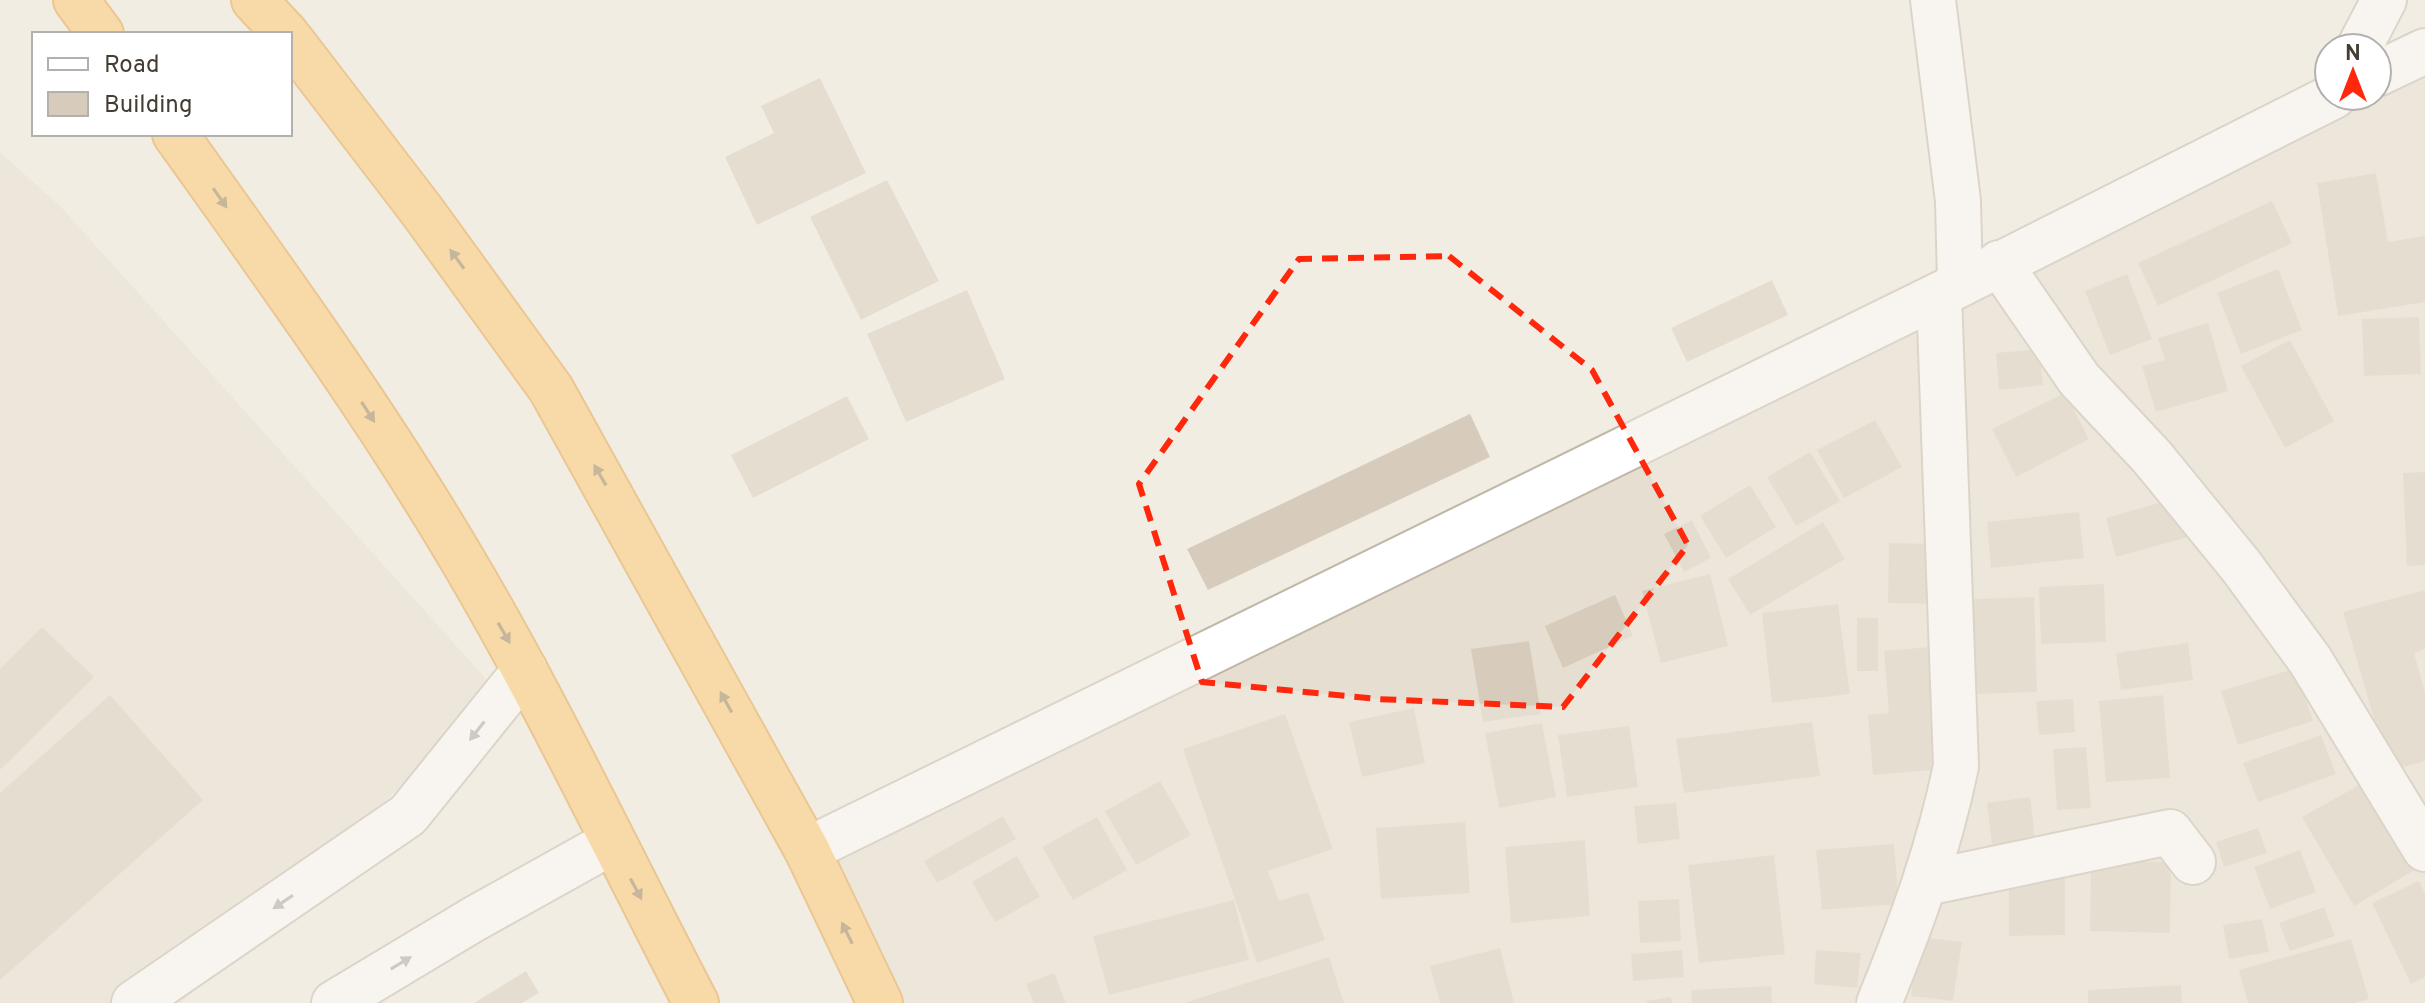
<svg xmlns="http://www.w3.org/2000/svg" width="2425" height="1003" font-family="Overpass,sans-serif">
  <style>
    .residential { fill: #e6dfd1 }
    .building { fill: #d7cbbb }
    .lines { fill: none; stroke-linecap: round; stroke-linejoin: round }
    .minor-casing { stroke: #c1b7a9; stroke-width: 48 }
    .highway-casing { stroke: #e1982f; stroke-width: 48 }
    .minor { stroke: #fff; stroke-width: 44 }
    .highway { stroke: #ffc461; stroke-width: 44 }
    .oneway { fill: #8f7345 }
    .oneway2 { fill: #a29e99 }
    .marked { fill: none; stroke: #ff280d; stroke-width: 6; stroke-dasharray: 16 10; stroke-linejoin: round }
  </style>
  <rect width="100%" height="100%" fill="#f2ede3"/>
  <g class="residential">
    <polygon points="2425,29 2425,1003 887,1003 794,830 2329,76 2329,96 2377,96 2377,53"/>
    <polygon points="0,152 61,207 497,691 181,1003 0,1003"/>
  </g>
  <g class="building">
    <polygon points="820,78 866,173 757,225 725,157 774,133 761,106"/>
    <polygon points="2376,173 2388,242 2425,236 2425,302 2338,316 2317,183"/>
    <polygon points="887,180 939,281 861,320 810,217"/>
    <polygon points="2272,201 2292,243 2158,306 2138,263"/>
    <polygon points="2278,269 2302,330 2241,354 2217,293"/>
    <polygon points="2127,274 2152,339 2110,355 2085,291"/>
    <polygon points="1772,280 1788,315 1687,362 1671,328"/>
    <polygon points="967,290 1005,379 906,422 867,334"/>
    <polygon points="2419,317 2421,374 2364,376 2362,319"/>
    <polygon points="2208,323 2228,391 2156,412 2142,366 2165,360 2158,338"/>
    <polygon points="2290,340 2334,421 2285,448 2241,366"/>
    <polygon points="2039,349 2043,385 1999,390 1996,353"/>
    <polygon points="2065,393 2089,439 2016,477 1992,429"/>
    <polygon points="847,396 869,439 753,498 731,455"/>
    <polygon points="1470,414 1490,457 1208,590 1187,549"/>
    <polygon points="1875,420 1902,467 1844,498 1817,450"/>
    <polygon points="1810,452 1840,501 1796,526 1767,477"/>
    <polygon points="2425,472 2425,565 2407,566 2403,473"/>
    <polygon points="1750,485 1776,527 1726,558 1700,516"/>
    <polygon points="2180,497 2192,536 2116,557 2106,518"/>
    <polygon points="2079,512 2084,558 1991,568 1987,522"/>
    <polygon points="1692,520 1711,558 1684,572 1664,534"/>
    <polygon points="1823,522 1845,559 1750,615 1728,579"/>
    <polygon points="1889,543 1939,544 1938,604 1888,603"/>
    <polygon points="1710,574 1728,646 1661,663 1642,591"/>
    <polygon points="2104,584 2106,642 2041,644 2039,587"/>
    <polygon points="2425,590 2425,649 2414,653 2425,692 2425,761 2389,771 2343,612"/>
    <polygon points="1615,595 1633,636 1563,668 1545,626"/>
    <polygon points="2034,597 2037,692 1976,694 1973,599"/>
    <polygon points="1838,604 1850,694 1772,703 1762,613"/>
    <rect x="1857" y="618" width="21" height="53"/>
    <polygon points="42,627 94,677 0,770 0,669"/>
    <polygon points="1529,641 1541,714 1483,722 1471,649"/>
    <polygon points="2188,643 2193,680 2121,690 2116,653"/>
    <polygon points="1930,647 1942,769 1873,775 1868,715 1889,713 1884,651"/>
    <polygon points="2296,668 2313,721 2238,745 2221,691"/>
    <polygon points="110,695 203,800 0,980 0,793"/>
    <polygon points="2163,695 2170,778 2106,782 2099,701"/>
    <polygon points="2073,699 2075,732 2039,735 2036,701"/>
    <polygon points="1414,708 1425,763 1362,777 1349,722"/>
    <polygon points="1285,714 1333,849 1268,871 1279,901 1308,892 1325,940 1257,963 1183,749"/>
    <polygon points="1812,722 1820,776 1684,793 1676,739"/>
    <polygon points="1542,723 1556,797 1499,808 1485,733"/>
    <polygon points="1629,726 1638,787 1567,797 1558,735"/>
    <polygon points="2321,735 2336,774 2258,802 2243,763"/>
    <polygon points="2086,747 2091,808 2057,810 2053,749"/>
    <polygon points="2368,780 2418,868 2354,906 2302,817"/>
    <polygon points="1160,781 1191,835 1136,865 1105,811"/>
    <polygon points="2030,797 2035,838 1992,845 1987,803"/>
    <polygon points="1676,803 1680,839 1638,844 1634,806"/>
    <polygon points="1003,816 1016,839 937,883 924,861"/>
    <polygon points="1097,817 1127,870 1073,900 1042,847"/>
    <polygon points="1465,822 1470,893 1381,899 1376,828"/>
    <polygon points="2258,828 2267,853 2224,867 2216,842"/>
    <polygon points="1585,840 1590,916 1511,923 1505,847"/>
    <polygon points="1894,844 1899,904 1822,910 1816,850"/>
    <polygon points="2300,850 2316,892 2270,909 2254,867"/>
    <polygon points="1774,855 1785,954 1699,963 1688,865"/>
    <polygon points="1017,856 1040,897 995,922 972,882"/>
    <polygon points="2091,861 2171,862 2170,933 2090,931"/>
    <polygon points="2065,878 2065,935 2009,936 2009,879"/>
    <polygon points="2419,881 2425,893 2425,977 2411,984 2372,903"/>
    <polygon points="1679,899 1681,941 1640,943 1638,901"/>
    <polygon points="1234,900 1249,960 1109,995 1093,936"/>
    <polygon points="2324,907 2335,936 2290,951 2279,923"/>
    <polygon points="2262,919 2269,952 2229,959 2223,925"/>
    <polygon points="1919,937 1962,942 1953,1001 1911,996"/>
    <polygon points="2351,939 2369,999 2355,1003 2248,1003 2239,970"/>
    <polygon points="1500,948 1514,1003 1440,1003 1430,966"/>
    <polygon points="1682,950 1684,977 1633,981 1631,954"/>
    <polygon points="1816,950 1861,953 1857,988 1814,984"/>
    <polygon points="1329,957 1344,1003 1187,1003 1187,1002"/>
    <polygon points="526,971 539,993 522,1003 474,1003"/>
    <polygon points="1054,973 1066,1003 1034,1003 1026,984"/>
    <polygon points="2181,985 2182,1003 2088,1003 2088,990"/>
    <polygon points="1771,986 1772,1003 1692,1003 1691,990"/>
    <polygon points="1671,997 1672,1003 1647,1003 1647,1001"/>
  </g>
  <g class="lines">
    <g class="minor-casing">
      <g id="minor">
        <polyline points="1933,0 1958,201 1960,282"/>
        <polyline points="2359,48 2384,0"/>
        <polyline points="2377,74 2425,51"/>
        <polyline points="1999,263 2079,379 2152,457 2241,566 2310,660 2425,849"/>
        <polyline points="807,850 1939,295 2334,96"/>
        <polyline points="1926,883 2170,832 2193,862"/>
        <polyline points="134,1003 408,815 525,670"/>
        <polyline points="334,1003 474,919 612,842"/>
        <path d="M 1879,1003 C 1911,925 1939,849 1956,766 L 1939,295"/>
      </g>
    </g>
    <g class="highway-casing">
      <g id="highway">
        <polyline points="76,0 101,34"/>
        <polyline points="254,0 286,34"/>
        <polyline points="290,39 422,211 551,389 807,850 880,1003"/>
        <path d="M 175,134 C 272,270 371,406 456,549 C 544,696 617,852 696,1003"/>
      </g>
    </g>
    <use href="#minor" class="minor"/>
    <use href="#highway" class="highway"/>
  </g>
  <defs><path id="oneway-solid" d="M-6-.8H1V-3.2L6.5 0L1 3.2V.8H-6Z" transform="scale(2)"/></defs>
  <g class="oneway">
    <use href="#oneway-solid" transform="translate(220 198) rotate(55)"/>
    <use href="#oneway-solid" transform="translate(457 259) rotate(-126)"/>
    <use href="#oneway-solid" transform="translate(368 412) rotate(57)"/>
    <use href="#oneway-solid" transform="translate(600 475) rotate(-120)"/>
    <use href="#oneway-solid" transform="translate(504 633) rotate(60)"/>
    <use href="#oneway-solid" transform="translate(726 702) rotate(-119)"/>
    <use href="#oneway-solid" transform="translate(636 889) rotate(62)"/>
    <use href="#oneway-solid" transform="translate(847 933) rotate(-116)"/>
  </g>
  <g class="oneway2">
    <use href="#oneway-solid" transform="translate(477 731) rotate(128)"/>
    <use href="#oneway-solid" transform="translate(283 902) rotate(146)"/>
    <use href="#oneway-solid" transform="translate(401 963) rotate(-31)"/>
  </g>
  <path d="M0 0H2425V1003H0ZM 1449,256 L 1592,370 L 1688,545 L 1563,707 L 1377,699 L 1202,682 L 1139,484 L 1299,259 Z" fill="#f2ede3" fill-opacity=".55" fill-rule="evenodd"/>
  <path class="marked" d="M 1449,256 L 1592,370 L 1688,545 L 1563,707 L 1377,699 L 1202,682 L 1139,484 L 1299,259 Z"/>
  <rect x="32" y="32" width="260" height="104" fill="#ffffff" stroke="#b4b1ad" stroke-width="2"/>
  <rect x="48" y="58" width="40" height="12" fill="#ffffff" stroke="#b4b1ad" stroke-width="2"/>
  <text x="104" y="72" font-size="24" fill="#443d33">Road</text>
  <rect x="48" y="92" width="40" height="24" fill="#d7cbbb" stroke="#b4b1ad" stroke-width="2"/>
  <text x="104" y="112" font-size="24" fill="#443d33">Building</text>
  <g transform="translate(2353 72)"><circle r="38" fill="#ffffff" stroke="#b4b1ad" stroke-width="2"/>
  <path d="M0-6L14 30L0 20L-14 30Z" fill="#ff280d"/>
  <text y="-12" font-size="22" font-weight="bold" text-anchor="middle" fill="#443d33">N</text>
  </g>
</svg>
